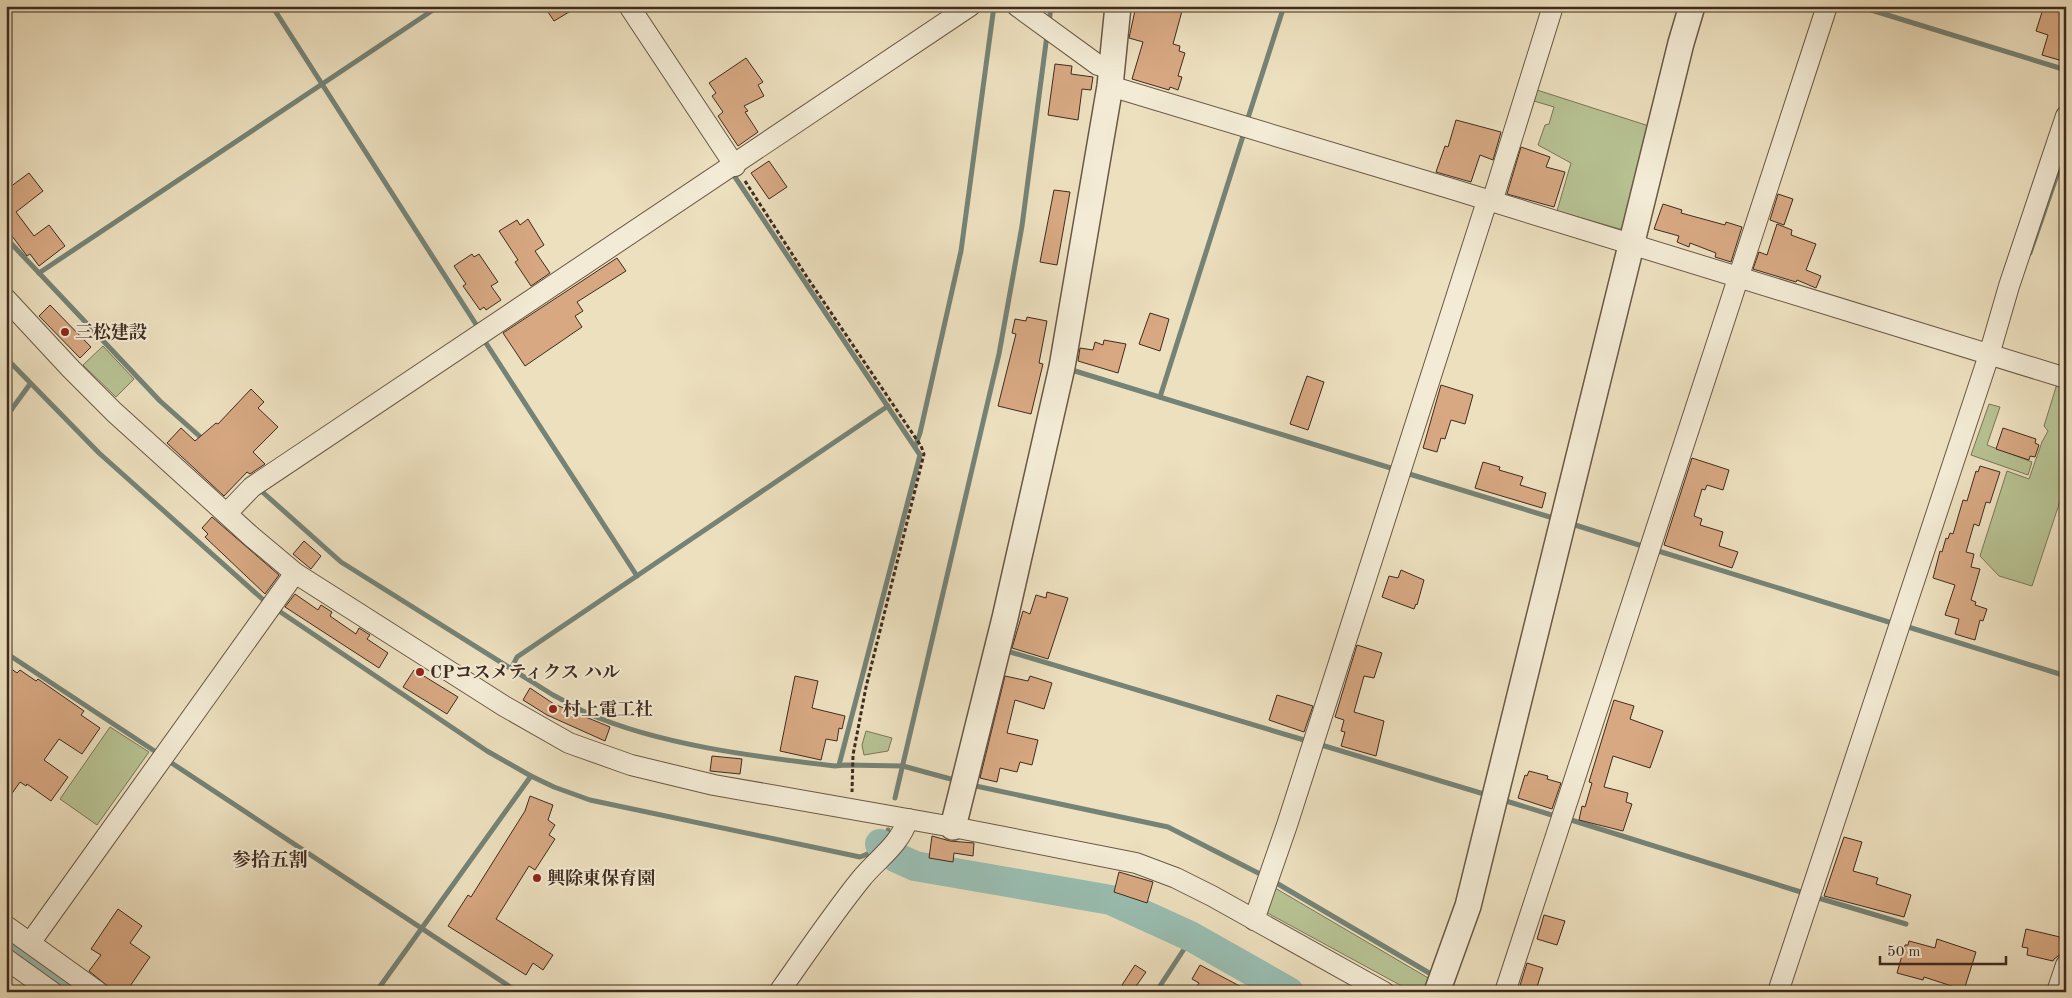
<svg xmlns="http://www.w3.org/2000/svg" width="2072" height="998" font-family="'Old Standard TT','Noto Serif JP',serif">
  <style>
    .green { fill: #b7c293; stroke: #7b7658 }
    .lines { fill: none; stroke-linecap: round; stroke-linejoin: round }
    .stream { stroke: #758376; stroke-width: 5 }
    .river { stroke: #99bdb1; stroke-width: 30 }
    .building { fill: #d7a882; stroke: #3f2b1e }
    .minor-casing { stroke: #6a5846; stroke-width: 22 }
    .tertiary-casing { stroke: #6a5846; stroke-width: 28 }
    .path { stroke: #3f2b1e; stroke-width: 3; stroke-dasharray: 4 2.5; stroke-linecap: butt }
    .minor { stroke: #f3ebd5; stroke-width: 20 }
    .tertiary { stroke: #f3ebd5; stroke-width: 25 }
    .poi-dot { fill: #8f2418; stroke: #f3ebd5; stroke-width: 2 }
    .labels { text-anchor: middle; stroke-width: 4; stroke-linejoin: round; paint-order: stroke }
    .poi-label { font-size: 18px; font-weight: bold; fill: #3f2b1e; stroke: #f3ebd5; text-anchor: start }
    .neighbourhood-label { font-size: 19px; font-weight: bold; fill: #3f2b1e; stroke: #f3ebd5 }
  </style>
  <rect width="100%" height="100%" fill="#ede0bf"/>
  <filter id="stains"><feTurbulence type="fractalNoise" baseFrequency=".004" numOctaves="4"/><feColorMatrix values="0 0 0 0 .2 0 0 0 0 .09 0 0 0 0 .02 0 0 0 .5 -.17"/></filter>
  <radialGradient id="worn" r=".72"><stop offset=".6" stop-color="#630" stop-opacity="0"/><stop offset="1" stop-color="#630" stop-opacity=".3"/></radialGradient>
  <g class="green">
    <polygon points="1537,90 1652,127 1626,228 1620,229 1557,211 1571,163 1538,145 1545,125 1549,124 1554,107 1534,101"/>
    <polygon points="103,346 134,379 116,397 83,365"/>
    <polygon points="2057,384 2066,386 2066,483 2032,586 1999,576 1980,556 2007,471 2029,479 2042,442 2048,431 2044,426"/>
    <polygon points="1989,404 2000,407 1987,445 2032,462 2028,475 1971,455"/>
    <polygon points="110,727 149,752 97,825 60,799"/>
    <polygon points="866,731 892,738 888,751 864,755 862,745"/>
    <polygon points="1270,885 1430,979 1428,985 1411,991 1262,910"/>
  </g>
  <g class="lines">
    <g class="stream">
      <polyline points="272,6 479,329"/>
      <polyline points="1858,6 2066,70"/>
      <polyline points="1049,24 1051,6"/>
      <polyline points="1247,121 1284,6"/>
      <polyline points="731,171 920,455 839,765"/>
      <polyline points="6,238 160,401 205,441"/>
      <polyline points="2030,253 2066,149"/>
      <polyline points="39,273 439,6"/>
      <polyline points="482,337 637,576"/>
      <polyline points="6,358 99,453 268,604"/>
      <polyline points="1075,371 1394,469"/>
      <polyline points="1160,397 1243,136"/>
      <polyline points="6,417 30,384"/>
      <polyline points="915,447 920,433 961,251 994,6"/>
      <polyline points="1406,473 1553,518"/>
      <path d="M 258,488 L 341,562 L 553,695 C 565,701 576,708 587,713 C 659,745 757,757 835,766 L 845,765 L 903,766 L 958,781"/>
      <polyline points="1575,525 1639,545"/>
      <polyline points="1655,550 1892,623"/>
      <path d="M 276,609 L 487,751 L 531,776 L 554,787 L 590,800 L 860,857 C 874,852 884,846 888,830"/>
      <polyline points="1905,626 2066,676"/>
      <polyline points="1007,651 1304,740"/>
      <polyline points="6,653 159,754"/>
      <polyline points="511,669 517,657 888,406"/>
      <polyline points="1318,744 1484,794"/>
      <polyline points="167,760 518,992"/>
      <polyline points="971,785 1168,827 1264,876"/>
      <polyline points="895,798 999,354 1022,226 1047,35"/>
      <polyline points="1506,801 1555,816"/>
      <polyline points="1568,819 1804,893"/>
      <polyline points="1273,881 1436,977"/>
      <polyline points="1815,897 1906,924"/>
      <polyline points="16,952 20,948"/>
      <polyline points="1448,984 1460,992"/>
      <polyline points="376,992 531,776"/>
      <polyline points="1156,992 1192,937"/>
    </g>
    <g class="river">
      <polyline points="880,844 895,857 915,866 1111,900 1192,937 1289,992"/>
      <polyline points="6,945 71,992"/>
    </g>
  </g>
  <g class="building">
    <polygon points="544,6 579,6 554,21"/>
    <polygon points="1136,6 1166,6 1182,11 1173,44 1180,46 1179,51 1185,53 1178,76 1182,77 1178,90 1170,87 1169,90 1132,79 1143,42 1129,38"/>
    <polygon points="2044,6 2066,6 2066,62 2042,55 2048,35 2036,31"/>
    <polygon points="746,58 763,82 758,85 764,96 744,106 748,111 745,112 758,132 738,146 718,116 723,112 712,96 716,93 709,83"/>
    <polygon points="1055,64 1072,66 1071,74 1093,77 1091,90 1082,89 1078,120 1048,115"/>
    <polygon points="1456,120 1501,132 1493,160 1480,155 1471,182 1436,172 1445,146 1448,147"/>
    <polygon points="1521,147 1550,157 1546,167 1565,172 1554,207 1507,194"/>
    <polygon points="769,161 787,187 769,199 751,173"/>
    <polygon points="29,173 43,191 16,212 34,236 49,225 65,246 39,266 30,254 27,256 6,228 6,190"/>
    <polygon points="1054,190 1070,192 1057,265 1040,262"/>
    <polygon points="1778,194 1793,199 1784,225 1770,220"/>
    <polygon points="1663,204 1682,210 1681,213 1725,225 1726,222 1742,227 1731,262 1715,257 1716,253 1690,243 1689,247 1677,242 1679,236 1654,229"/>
    <polygon points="528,219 544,245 535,251 550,273 531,286 515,262 518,260 499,231 517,220 520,225"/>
    <polygon points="1777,224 1792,230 1791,235 1816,244 1806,270 1821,276 1816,288 1797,280 1796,282 1753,269 1759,252 1767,255"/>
    <polygon points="472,254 474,257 479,254 498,282 491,286 501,300 486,310 484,307 480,310 463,286 466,284 454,266"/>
    <polygon points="617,258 626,271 577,302 583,311 575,316 582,327 525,366 503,333"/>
    <polygon points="50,305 91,347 80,358 39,316"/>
    <polygon points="1150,313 1169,319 1160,351 1139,344"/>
    <polygon points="1027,317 1047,321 1039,363 1043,364 1031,414 998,406 1016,334 1012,333 1015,319 1026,321"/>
    <polygon points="1104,340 1126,344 1118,373 1078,361 1080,348 1093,350 1095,342 1103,345"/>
    <polygon points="1307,376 1324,382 1308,430 1290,424"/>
    <polygon points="1441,385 1473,395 1465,424 1451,420 1445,439 1441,438 1437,452 1423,448"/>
    <polygon points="251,389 264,402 258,408 278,427 253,452 265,464 250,474 247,472 224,496 167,443 181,428 195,441 216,423 218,424"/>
    <polygon points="2003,428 2036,439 2035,443 2039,445 2035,457 2030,456 2029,460 1996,449"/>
    <polygon points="1692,458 1729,470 1723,490 1707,485 1705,490 1702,489 1694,516 1702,519 1700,525 1723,532 1719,546 1738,552 1732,568 1664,545"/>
    <polygon points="1483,462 1500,467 1499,470 1523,477 1520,485 1546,493 1542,508 1475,488"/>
    <polygon points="1980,466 2000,472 1990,503 1986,502 1979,526 1974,524 1966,552 1974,554 1971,567 1980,569 1971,600 1976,602 1975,605 1987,609 1983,621 1980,620 1975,640 1955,634 1959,619 1945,615 1955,585 1933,578 1940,551 1942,552 1946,538 1948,539 1950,533 1953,534 1963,500 1967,501 1976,471 1978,472"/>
    <polygon points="212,517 279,575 265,594 205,537 208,534 202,528"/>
    <polygon points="304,541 321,556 311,569 293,554"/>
    <polygon points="1401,570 1424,580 1417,605 1416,604 1414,609 1382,597 1389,576 1398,578"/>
    <polygon points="1047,592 1068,598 1048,659 1012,648 1023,611 1030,614 1036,595 1046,598"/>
    <polygon points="295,594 318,610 321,605 332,612 330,616 356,634 359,628 370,635 367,639 388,653 379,668 285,607"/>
    <polygon points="1357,645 1382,653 1374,678 1364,676 1354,712 1384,721 1376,756 1341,746 1345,732 1341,731 1344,720 1335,717"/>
    <polygon points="6,665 17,673 20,670 36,681 38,679 84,711 81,715 100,728 82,754 59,739 44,760 68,777 51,801 27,784 26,786 20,782 6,802"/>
    <polygon points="414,670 458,697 447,714 403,687"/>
    <polygon points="795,676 818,681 812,708 845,716 842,729 839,728 837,741 826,739 821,760 780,751"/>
    <polygon points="1005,676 1028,681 1030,676 1052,683 1044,709 1015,700 1007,733 1038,740 1032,765 1020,762 1017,772 1000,768 997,782 980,778"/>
    <polygon points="530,688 554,704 610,727 605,741 547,715 523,700"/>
    <polygon points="1277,695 1313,706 1304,732 1269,720"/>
    <polygon points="1614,700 1634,706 1630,719 1663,731 1650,768 1613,756 1604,787 1628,793 1626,802 1632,804 1623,831 1579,820 1582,806 1585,807 1592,783 1589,782"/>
    <polygon points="712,756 742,759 740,774 710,771"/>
    <polygon points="1529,771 1548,776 1547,779 1561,783 1552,809 1518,798 1525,775 1527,776"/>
    <polygon points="530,796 553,805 548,820 555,825 549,835 555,839 535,870 529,866 496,919 553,955 543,970 533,963 526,975 448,926 468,895 471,897 525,811"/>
    <polygon points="932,836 950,841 974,843 973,856 954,853 953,862 929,858"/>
    <polygon points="1844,837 1862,842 1853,871 1878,878 1876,884 1911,895 1904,917 1824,896"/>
    <polygon points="1119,872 1153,882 1147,903 1114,892"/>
    <polygon points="118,909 142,926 130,943 150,957 126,992 115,992 89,971 101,955 91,949"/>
    <polygon points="1544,915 1565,921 1557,945 1537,939"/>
    <polygon points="2026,929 2060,937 2060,940 2065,942 2061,954 2054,959 2053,961 2027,955 2028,948 2022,947"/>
    <polygon points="1937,939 1976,952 1964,990 1924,977 1923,980 1897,973 1905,945 1908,945 1909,941 1935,948"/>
    <polygon points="1527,963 1543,968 1536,990 1533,989 1532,992 1518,992"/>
    <polygon points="1135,965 1146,972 1132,992 1122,985"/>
    <polygon points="1200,965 1251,992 1193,992 1199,983 1192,979"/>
  </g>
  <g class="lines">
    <g class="minor-casing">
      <g id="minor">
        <polyline points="629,6 735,166"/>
        <polyline points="1017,6 1098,65 1112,69"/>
        <polyline points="1110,86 1452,189 2066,378"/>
        <polyline points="1492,202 1553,6"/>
        <polyline points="6,299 71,369 114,412 252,537 295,573 504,706 569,743 631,765 714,785 953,827 1136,863 1176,878 1212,896 1384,992"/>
        <polyline points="227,513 252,487 970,6"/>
        <polyline points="1254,920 1287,825 1487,201"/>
        <polyline points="6,926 98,992"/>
        <polyline points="30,943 295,573"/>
        <polyline points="6,959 52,992"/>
        <path d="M 779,992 C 806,954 832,915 861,879 C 878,858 899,846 908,819"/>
        <polyline points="1505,992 1827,6"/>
        <polyline points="1778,992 1989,355 2009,286 2066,116"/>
        <polyline points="2057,992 2066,965"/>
      </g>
    </g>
    <g class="tertiary-casing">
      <g id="tertiary">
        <polyline points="953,827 1005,618 1062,367 1110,86 1118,6"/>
        <polyline points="1437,992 1468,906 1681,43 1692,6"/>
      </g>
    </g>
    <polyline class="path" points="745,181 807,277 921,446 924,454 866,687 853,755 852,792"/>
    <use href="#minor" class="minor"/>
    <use href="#tertiary" class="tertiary"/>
  </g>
  <g class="poi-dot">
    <circle cx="65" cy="332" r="5"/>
    <circle cx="420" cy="672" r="5"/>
    <circle cx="553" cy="709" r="5"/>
    <circle cx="537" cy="878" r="5"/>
  </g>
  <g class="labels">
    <g class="poi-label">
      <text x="75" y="338">三松建設</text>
      <text x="430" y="678">CPコスメティクス ハル</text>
      <text x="563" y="715">村上電工社</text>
      <text x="547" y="884">興除東保育園</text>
    </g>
    <g class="neighbourhood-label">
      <text x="270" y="866">参拾五割</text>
    </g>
  </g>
  <rect width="2072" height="998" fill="none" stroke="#ede0bf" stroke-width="25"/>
  <rect x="8" y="8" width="2057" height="983" fill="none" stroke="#3f2b1e" stroke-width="2.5"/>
  <rect x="12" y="12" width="2047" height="973" fill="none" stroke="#3f2b1e"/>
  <path d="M1880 956v8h126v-8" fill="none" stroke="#3f2b1e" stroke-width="2.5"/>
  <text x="1887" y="956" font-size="15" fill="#3f2b1e" stroke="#f3ebd5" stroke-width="4" paint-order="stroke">50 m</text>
  <rect width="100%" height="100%" filter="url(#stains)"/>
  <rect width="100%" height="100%" fill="url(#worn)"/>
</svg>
